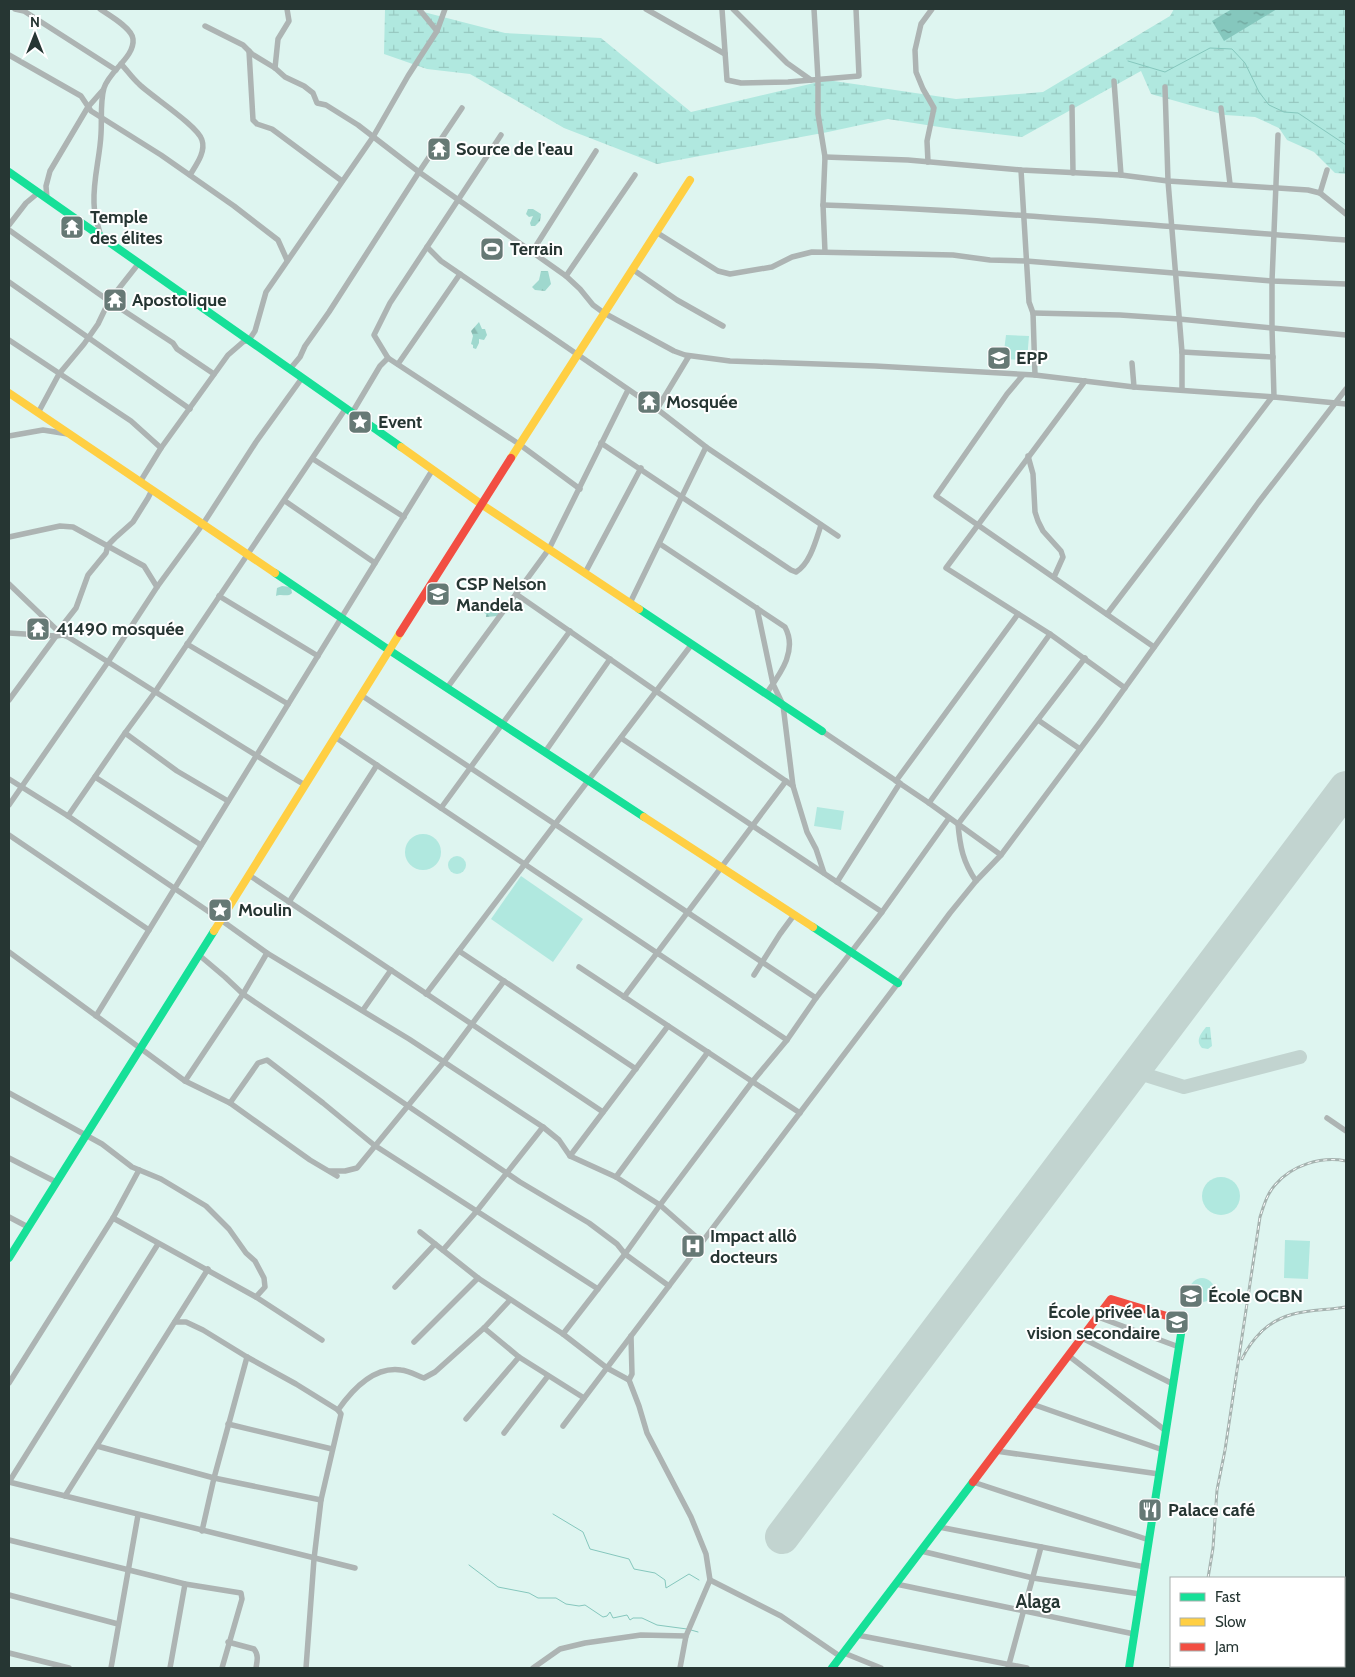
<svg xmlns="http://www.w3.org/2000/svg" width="1355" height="1677" font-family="Cabin,sans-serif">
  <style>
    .forest { fill: url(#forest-firs) }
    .wetland { fill: url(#wetland-marsh) }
    .pitch { fill: #b0e8df }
    .water { fill: url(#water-ripples) }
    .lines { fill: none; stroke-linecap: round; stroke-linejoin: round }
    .stream { stroke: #85c7bd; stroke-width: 1 }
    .taxiway { stroke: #c2d4d0; stroke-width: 14 }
    .runway { stroke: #c2d4d0; stroke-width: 34 }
    .street { stroke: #adb4b3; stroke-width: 5.5 }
    .fast { stroke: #16e098; stroke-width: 8 }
    .slow { stroke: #ffcf43; stroke-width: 8 }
    .jam { stroke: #f24e42; stroke-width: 8 }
    .rail-casing { stroke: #a6b3b0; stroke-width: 3 }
    .rail { stroke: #fff; stroke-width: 1; stroke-dasharray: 4; stroke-linecap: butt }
    .labels { text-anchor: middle; stroke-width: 4; stroke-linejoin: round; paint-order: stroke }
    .poi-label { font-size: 18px; font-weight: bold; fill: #263633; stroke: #fff; text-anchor: start }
    .neighbourhood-label { font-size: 19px; font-weight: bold; fill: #263633; stroke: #fff }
  </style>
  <defs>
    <pattern id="forest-firs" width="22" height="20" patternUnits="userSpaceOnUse" patternTransform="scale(1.25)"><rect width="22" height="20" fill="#9fd8ce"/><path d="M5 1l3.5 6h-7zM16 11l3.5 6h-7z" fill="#89bab1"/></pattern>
    <pattern id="wetland-marsh" width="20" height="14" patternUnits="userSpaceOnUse" patternTransform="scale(1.25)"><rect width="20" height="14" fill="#b0e8df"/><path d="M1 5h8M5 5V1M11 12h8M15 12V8" fill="none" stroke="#97c8c0"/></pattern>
    <pattern id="water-ripples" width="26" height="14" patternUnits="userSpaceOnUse" patternTransform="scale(1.25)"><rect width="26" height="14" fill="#85c7bd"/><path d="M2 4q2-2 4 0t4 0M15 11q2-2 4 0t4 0" fill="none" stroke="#6da29a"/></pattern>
  </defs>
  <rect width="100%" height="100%" fill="#def5f0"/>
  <g class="forest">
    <polygon points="528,209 533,209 541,214 540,221 535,226 531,226 530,223 533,216 529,217 526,214"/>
    <polygon points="541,271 548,271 551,284 545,291 535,290 532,287 539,280"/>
    <polygon points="479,322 482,329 485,329 487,335 484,340 479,339 479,343 476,349 473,348 473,345 471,344 473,336 471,331"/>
    <path d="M 282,586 L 291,587 L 292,593 C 287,598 282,593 276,596 L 277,588 Z"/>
    <polygon points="487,606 495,607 502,611 498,616 486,617 486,614 483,612"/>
  </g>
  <g class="wetland">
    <polygon points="385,9 412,9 505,33 601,38 691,112 827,80 956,99 1043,92 1170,16 1174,9 1346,9 1346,174 1335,173 1314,152 1287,140 1279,128 1255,117 1225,115 1151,94 1141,71 1022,137 946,128 888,119 828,132 657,164 564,128 470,74 427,69 384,54"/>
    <path d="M 1206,1027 L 1210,1027 L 1212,1046 L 1208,1049 L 1202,1048 C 1195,1040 1201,1034 1206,1027 Z"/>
  </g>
  <g class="pitch">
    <polygon points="1006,335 1029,336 1027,360 1003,359"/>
    <polygon points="817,807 844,811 841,830 814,826"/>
    <circle cx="423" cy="852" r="18"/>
    <circle cx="457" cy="865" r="9"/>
    <polygon points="521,876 583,919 553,962 491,919"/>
    <circle cx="1221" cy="1196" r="19"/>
    <polygon points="1285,1240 1310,1241 1308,1279 1284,1278"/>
    <circle cx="1202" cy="1290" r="12"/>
  </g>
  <polygon class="water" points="1232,9 1277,9 1224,41 1212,21"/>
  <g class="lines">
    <g class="stream">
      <polyline points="1128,61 1165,72 1210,48 1232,49 1245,63 1259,92 1269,105 1284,112 1298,113 1346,145"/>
      <polyline points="553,1514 583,1532 590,1549 629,1559 634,1569 655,1573 665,1580 666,1588 689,1574 699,1580"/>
      <polyline points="469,1565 498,1587 529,1593 538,1598 556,1598 566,1604 579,1606 585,1605 603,1617 607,1616 610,1612 613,1618 627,1615 630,1620 633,1618 642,1618 657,1625 687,1629"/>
      <polyline points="691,1630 698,1632"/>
    </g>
    <polyline class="taxiway" points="1133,1071 1184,1087 1300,1057"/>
    <polyline class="runway" points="782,1537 1346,788"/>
    <g class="street">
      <polyline points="15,9 24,11 116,70"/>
      <path d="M 100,9 C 109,15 132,28 133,39 C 135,57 109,71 104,88 C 100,102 102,119 101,134 C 100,157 93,179 94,203 C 94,214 98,226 101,237"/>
      <polyline points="419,9 437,31"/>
      <polyline points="646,9 725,54"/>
      <polyline points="722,9 727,80 741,83 788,82 859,76 856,9"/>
      <polyline points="733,9 787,63 811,80"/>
      <polyline points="814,9 818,79 818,114 825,157 823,205 825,252"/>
      <polyline points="205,26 243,45 252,54 275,68 285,77 304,86 313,93 317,103 326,105 358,125 419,172 566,276 580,289 593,305 604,313 674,351 685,355 730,361 875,366 1035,375 1134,387 1274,397 1346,404"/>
      <polyline points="249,51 253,120 257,124 272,129 342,181"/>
      <polyline points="9,55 81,96 91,111 161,155 234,206 278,240 287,260"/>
      <path d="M 121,64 C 127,70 132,78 139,84 C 151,96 198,126 202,140 C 206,152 196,165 190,175"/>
      <polyline points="275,68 278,39 289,21 287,9"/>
      <polyline points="1114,81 1121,175"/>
      <polyline points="1165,87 1168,181 1182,352 1182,390"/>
      <polyline points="1072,107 1073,173"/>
      <polyline points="1221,108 1230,184"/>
      <polyline points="501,135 390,303 374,335 388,358 519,444 580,489"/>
      <polyline points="825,157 908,160 1021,170 1121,175 1168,181 1308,190 1320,193 1346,214"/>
      <polyline points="928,162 927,141 934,108 923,89 916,72 915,50 921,24 932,9"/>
      <polyline points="1021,170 1029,302 1033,313 1035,375"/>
      <polyline points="1320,193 1327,170"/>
      <polyline points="47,199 46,186 50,171 88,107 103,90"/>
      <path d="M 823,205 C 998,211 1172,227 1346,240"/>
      <polyline points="9,225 26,203 38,193"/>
      <polyline points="9,230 109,301 173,343 177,349 214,374"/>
      <polyline points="656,232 718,271 730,274 772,267 792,257 812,252 910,254 953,255 990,260 1026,261 1272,281 1346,284"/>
      <polyline points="427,247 441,261 460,274 657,409 706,447 838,536"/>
      <polyline points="532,252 596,151"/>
      <polyline points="632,269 677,300 723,326"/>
      <polyline points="566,276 635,175"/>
      <polyline points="9,282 190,409"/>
      <polyline points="1033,313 1120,315 1179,319 1346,335"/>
      <polyline points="9,340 131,421 161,448"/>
      <polyline points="1182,352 1273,357"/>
      <polyline points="1132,363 1134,387"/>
      <polyline points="398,364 460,274"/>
      <polyline points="290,369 300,357 305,346 329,312 419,172 462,108"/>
      <polyline points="1023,375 1007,394 936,496 1154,647"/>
      <polyline points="1085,381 946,568 1050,634 1125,688"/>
      <polyline points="1274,397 1272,328 1272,281 1278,135"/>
      <polyline points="657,409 689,356"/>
      <polyline points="38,413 59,374 84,344 98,324 109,301 139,263"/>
      <polyline points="352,413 380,366 388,358"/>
      <polyline points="9,436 43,430 68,434"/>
      <path d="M 601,443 L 791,570 L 796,572 C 810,564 816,540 821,525"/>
      <polyline points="1028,456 1033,474 1035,512 1038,521 1043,531 1061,551 1063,557 1054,577"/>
      <polyline points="313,459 404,517"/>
      <polyline points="140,482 161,448 228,355 243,342 249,340 255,331 266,292 373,137 408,76 437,31 445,9"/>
      <polyline points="285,501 375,563"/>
      <polyline points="9,537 60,526 73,527 144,566 157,587"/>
      <path d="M 660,544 L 785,627 C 798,651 780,674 766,694"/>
      <polyline points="585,573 641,468"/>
      <polyline points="9,584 59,632"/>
      <polyline points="516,594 793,786"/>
      <polyline points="219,596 318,656"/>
      <polyline points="630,603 706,447"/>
      <polyline points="757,608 773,684 783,705 793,786 807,832 816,849 824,873"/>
      <polyline points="1107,614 1272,397"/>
      <polyline points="58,631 76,608 88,575 106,553 108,545 115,538 133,522 148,498 152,490"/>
      <polyline points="9,633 56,636"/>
      <polyline points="187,644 288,704"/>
      <polyline points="447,688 549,549 628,390"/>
      <polyline points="361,695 816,998"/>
      <path d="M 9,700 L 56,636 L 63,635 L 68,637 C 148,686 225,738 305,785"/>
      <polyline points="1038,720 1080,749"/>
      <polyline points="822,731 929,803 1001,855"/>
      <polyline points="125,733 177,771 228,801"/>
      <polyline points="335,737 787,1040"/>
      <polyline points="621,738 882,912"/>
      <polyline points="545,752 610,659"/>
      <polyline points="95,777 201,845"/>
      <polyline points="9,779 68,816 221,920 267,953 409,1039 543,1127 559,1140 570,1156 616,1177 660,1205 702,1242"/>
      <polyline points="896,781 1018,614"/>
      <polyline points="929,803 1050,634"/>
      <polyline points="9,805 108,662 157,587 203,524 256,442 302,378"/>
      <polyline points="441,808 570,631"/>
      <polyline points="68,816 125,733 155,692 346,408"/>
      <polyline points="9,835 149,930"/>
      <polyline points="249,875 603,1112"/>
      <path d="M 976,881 C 963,862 960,847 958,824 L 1085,658"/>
      <polyline points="837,882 900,783"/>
      <polyline points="289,902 377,765"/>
      <polyline points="459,951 636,1069"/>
      <polyline points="9,952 185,1081 230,1103 310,1160 337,1176"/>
      <polyline points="199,955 225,977 243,994 520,1182 589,1223 617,1244 625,1254 669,1286"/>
      <polyline points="579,967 800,1113"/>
      <polyline points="754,975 780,934 794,915"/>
      <polyline points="426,994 692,644"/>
      <polyline points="624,997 786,781"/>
      <polyline points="363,1010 391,970"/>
      <polyline points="96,1016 433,469"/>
      <polyline points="185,1081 243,994 267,953"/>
      <polyline points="9,1093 102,1144 132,1167 161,1179 206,1206 229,1229 246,1253 255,1261 264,1278 265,1287 256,1297"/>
      <polyline points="230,1103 258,1063 267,1060 323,1103 374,1145 598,1289"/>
      <polyline points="1327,1118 1346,1131"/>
      <polyline points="570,1156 668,1026"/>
      <polyline points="9,1158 56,1182"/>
      <polyline points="330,1171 345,1171 357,1168 443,1063 504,981"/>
      <polyline points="616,1177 708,1052"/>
      <polyline points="9,1217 28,1227"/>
      <polyline points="113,1218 256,1297 322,1340"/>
      <polyline points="420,1232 478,1278 563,1334 607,1368 629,1380"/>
      <polyline points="443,1250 476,1212 543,1127"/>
      <polyline points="395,1287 435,1244"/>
      <polyline points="1098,1317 1179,1347"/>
      <polyline points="175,1322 186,1322 203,1330 247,1357 296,1384 338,1410 341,1414 321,1500 314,1559 306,1668"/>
      <polyline points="484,1328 519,1357 584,1398"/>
      <polyline points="563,1334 625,1254 660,1205 752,1082 787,1040 816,998 882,912 949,818"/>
      <polyline points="631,1336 632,1374 629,1380 639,1406 647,1433 691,1517 706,1554 710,1580 686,1636 680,1668"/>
      <polyline points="1082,1338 1173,1384"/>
      <polyline points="414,1342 478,1278"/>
      <polyline points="1069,1356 1166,1431"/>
      <polyline points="9,1383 113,1218 139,1170"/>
      <polyline points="1032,1404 1163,1450"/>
      <path d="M 338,1410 C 352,1390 374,1366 401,1370 C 409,1371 416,1375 424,1378 L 435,1372 L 484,1328 L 510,1300"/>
      <polyline points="466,1419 519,1357"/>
      <polyline points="228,1424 332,1449"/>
      <polyline points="563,1426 898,983 950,913 976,881 1001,855 1101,721 1258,503 1346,389"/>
      <polyline points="504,1433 548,1376"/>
      <polyline points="97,1446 214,1478 321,1500"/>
      <polyline points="996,1451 1159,1474"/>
      <polyline points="9,1482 355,1568"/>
      <polyline points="9,1482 158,1244"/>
      <polyline points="973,1482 1149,1540"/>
      <polyline points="65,1496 208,1269"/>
      <polyline points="939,1527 1145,1567"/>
      <polyline points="202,1531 214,1478 247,1357"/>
      <polyline points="9,1540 185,1584 241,1593 242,1599 222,1668"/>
      <polyline points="921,1551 1033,1578 1140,1594"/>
      <polyline points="710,1580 781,1616 841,1657"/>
      <polyline points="896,1584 1134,1634"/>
      <polyline points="9,1595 118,1624"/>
      <polyline points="857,1635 1027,1668"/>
      <path d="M 228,1642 L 254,1649 C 259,1655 257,1662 256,1668"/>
      <polyline points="9,1653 69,1668"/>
      <polyline points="844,1653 881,1668"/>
      <polyline points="111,1668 138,1515"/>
      <polyline points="170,1668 185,1584"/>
      <polyline points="533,1668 560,1649 585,1643 641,1635 686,1636"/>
      <polyline points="1008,1668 1041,1547"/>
    </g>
    <g class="fast">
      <polyline points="9,172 401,447"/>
      <polyline points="275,573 389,650 644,817"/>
      <polyline points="639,609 822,731"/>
      <polyline points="813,927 898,983"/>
      <polyline points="9,1258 214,931"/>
      <polyline points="832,1668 973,1482"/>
      <polyline points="1129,1668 1183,1321 1180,1320"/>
    </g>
    <g class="slow">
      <polyline points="9,393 275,573"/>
      <polyline points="401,447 481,504 639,609"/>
      <polyline points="511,458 690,180"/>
      <polyline points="644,817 813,927"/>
      <polyline points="214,931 400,633"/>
    </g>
    <g class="jam">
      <polyline points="400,633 511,458"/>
      <polyline points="973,1482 1111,1299 1180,1320"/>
    </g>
    <g class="rail-casing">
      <g id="rail">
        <path d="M 1242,1359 C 1247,1348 1253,1340 1262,1331 C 1287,1308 1315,1312 1346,1307"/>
        <path d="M 1208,1578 L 1213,1548 L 1217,1490 L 1225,1450 L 1260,1217 C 1264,1205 1267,1194 1275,1185 C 1292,1165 1321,1156 1346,1161"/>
        <polyline points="1194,1668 1195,1666"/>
      </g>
    </g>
    <use href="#rail" class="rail"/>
  </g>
  <defs>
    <g id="temple-square" transform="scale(1.25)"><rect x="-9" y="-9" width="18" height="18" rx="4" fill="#667975" stroke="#fff"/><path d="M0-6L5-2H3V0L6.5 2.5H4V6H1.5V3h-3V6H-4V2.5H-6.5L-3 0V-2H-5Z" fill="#fff"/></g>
    <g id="stadium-square" transform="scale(1.25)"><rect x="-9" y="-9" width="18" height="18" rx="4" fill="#667975" stroke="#fff"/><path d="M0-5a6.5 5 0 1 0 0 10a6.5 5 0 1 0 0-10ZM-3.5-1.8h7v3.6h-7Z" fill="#fff"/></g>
    <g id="school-square" transform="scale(1.25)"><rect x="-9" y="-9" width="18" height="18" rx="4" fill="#667975" stroke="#fff"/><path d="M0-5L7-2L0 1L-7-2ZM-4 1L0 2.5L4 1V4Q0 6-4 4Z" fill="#fff"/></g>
    <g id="sight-square" transform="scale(1.25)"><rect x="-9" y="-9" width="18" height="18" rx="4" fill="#667975" stroke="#fff"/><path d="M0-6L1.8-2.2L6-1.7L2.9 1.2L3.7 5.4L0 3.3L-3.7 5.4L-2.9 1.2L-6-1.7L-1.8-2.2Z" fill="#fff"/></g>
    <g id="hospital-square" transform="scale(1.25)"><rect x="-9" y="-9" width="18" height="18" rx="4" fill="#667975" stroke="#fff"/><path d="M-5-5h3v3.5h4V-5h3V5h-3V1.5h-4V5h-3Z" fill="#fff"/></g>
    <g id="restaurant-square" transform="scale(1.25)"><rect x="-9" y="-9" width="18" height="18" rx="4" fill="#667975" stroke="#fff"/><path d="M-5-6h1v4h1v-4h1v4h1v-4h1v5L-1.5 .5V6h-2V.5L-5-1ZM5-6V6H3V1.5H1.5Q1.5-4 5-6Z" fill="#fff"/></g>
  </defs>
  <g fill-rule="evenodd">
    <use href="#temple-square" x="439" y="149"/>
    <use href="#temple-square" x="72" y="227"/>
    <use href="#stadium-square" x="492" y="249"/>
    <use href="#temple-square" x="115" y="300"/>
    <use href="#school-square" x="999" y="358"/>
    <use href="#temple-square" x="649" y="402"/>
    <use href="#sight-square" x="360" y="422"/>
    <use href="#school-square" x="438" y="594"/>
    <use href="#temple-square" x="38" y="629"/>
    <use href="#sight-square" x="220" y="910"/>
    <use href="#hospital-square" x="693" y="1246"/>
    <use href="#school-square" x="1191" y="1296"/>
    <use href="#school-square" x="1177" y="1322"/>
    <use href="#restaurant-square" x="1150" y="1510"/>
  </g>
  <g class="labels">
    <g class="poi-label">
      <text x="456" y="155">Source de l'eau</text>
      <text x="90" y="223">Temple<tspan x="90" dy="21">des élites</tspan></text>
      <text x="510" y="255">Terrain</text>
      <text x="132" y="306">Apostolique</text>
      <text x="1016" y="364">EPP</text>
      <text x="666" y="408">Mosquée</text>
      <text x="378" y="428">Event</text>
      <text x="456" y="590">CSP Nelson<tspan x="456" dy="21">Mandela</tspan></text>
      <text x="56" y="635">41490 mosquée</text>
      <text x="238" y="916">Moulin</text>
      <text x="710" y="1242">Impact allô<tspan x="710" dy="21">docteurs</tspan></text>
      <text x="1208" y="1302">École OCBN</text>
      <text x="1160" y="1318" text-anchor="end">École privée la<tspan x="1160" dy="21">vision secondaire</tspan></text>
      <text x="1168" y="1516">Palace café</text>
    </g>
    <g class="neighbourhood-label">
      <text x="1038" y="1608">Alaga</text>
    </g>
  </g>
  <rect width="1355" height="1677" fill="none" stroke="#263633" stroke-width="20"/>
  <rect x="1170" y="1577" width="175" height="90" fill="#ffffff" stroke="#a8afad"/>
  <rect x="1180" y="1593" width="25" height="8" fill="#16e098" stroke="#a8afad"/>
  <text x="1215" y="1602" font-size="15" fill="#263633">Fast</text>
  <rect x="1180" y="1618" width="25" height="8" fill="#ffcf43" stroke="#a8afad"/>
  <text x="1215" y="1627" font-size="15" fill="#263633">Slow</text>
  <rect x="1180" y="1643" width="25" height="8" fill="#f24e42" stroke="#a8afad"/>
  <text x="1215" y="1652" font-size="15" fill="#263633">Jam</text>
  <g transform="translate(35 35)" stroke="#ffffff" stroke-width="4" paint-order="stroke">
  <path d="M0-4L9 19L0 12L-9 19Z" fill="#263633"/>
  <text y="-8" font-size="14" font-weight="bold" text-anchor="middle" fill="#263633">N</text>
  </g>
</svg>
